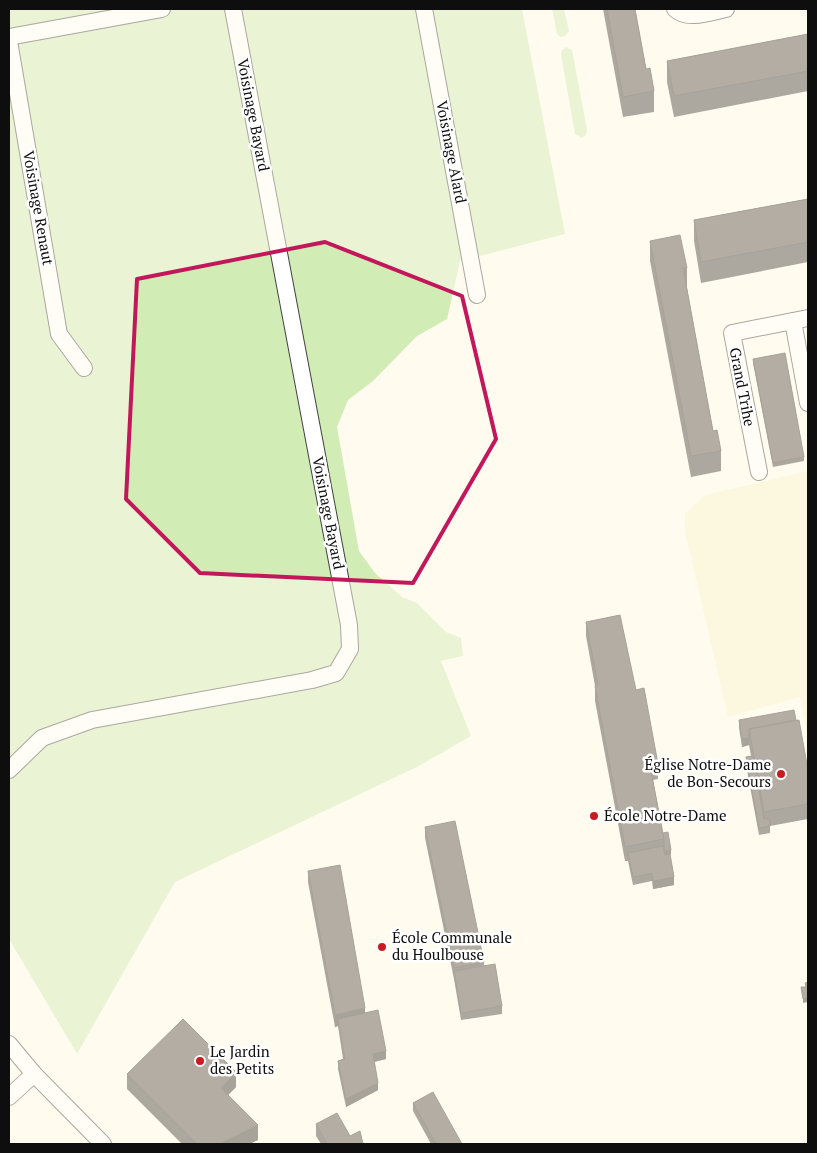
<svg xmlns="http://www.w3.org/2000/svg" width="817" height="1153" font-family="'PT Serif',serif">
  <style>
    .farmland { fill: #f7f4cd }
    .green { fill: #d1ecb5 }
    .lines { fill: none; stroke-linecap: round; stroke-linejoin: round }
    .street-casing { stroke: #414141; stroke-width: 18 }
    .street { stroke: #fff; stroke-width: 16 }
    .wall { fill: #4b443f }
    .shaded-wall { fill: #3d3733 }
    .building { fill: #574f49; stroke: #3d3733 }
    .marked { fill: none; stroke: #c2185b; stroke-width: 4; stroke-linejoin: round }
    .poi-dot { fill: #c81c21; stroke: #fff; stroke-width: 2 }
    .labels { text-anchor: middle; stroke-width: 5; stroke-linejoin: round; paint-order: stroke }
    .street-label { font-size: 15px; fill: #0e0e0e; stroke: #fff }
    .poi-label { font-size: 15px; fill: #0e0e0e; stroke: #fff; text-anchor: start }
  </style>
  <rect width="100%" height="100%" fill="#fffcef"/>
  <polygon class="farmland" points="808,471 808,739 800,697 728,717 685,531 685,514 705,495"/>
  <g class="green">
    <polygon points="9,9 522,9 565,234 460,261 447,319 417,336 373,381 348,400 337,427 359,551 375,573 402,597 417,603 446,632 461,638 463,656 441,661 471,736 419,766 175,882 77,1054 9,939"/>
    <polygon points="552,9 564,9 569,31 565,36 561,37 557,34"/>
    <polygon points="566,47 572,50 587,130 586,135 582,138 575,134 561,55 562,50"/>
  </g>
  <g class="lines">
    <g class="street-casing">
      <g id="street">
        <polyline points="424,9 477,295"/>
        <path d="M 675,9 C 687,21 711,12 726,9"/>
        <polyline points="9,37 162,9"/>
        <polyline points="9,41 59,334 84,368"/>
        <polyline points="793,321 808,403"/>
        <polyline points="759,472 732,333 808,318"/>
        <polyline points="9,770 42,738 92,720 312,680 336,673 350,649 349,625 233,9"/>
        <polyline points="9,1044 34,1074 103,1144"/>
        <polyline points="9,1097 34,1074"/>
      </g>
    </g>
    <use href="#street" class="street"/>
  </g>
  <g class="wall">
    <polygon points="603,9 635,9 646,69 654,91 654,112 623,117"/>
    <polygon points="808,34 808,91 674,117 667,82 667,61"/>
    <polygon points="808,199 808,262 701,283 694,241 694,220"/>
    <polygon points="650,241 687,268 687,288 713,431 721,451 721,471 691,477 650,261"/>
    <polygon points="753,359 804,457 804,461 773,467 753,363"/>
    <polygon points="586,622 636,690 658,764 658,779 653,780 663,833 671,854 670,854 674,885 653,889 652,881 633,885 628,861 625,861 595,701 595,686 586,636"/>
    <polygon points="739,720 796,720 808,770 808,819 770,826 770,833 759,835 746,765 746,757 751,756 749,745 742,747 739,728"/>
    <polygon points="425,827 484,962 484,966 502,1006 502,1014 461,1020 454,979 425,838"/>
    <polygon points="308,871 365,1013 386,1059 374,1062 378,1090 346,1107 338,1069 338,1061 343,1059 338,1026 335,1027 308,882"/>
    <polygon points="127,1074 236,1087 228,1095 258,1140 249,1144 182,1144 127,1089"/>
    <polygon points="413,1103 462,1144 431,1144 413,1111"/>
    <polygon points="316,1124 350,1136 363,1144 321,1144 316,1136"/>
  </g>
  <g class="shaded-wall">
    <polygon points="749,738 749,745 742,747 742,739"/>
    <polygon points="671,850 671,854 664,855 664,851"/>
    <polygon points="674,877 674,885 653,889 653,881"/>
    <polygon points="808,998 808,1002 803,1003 803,999"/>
    <polygon points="365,1008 365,1020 338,1019 338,1026 335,1027 335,1015"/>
    <polygon points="386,1051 386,1059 373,1062 373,1054"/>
    <polygon points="236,1072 236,1087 221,1102 221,1088"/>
    <polygon points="378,1083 378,1090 346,1107 346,1099"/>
    <polygon points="258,1125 258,1140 249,1144 220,1144"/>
  </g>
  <g class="building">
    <polygon points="607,9 635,9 646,69 650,68 654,91 623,97"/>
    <polygon points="808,34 808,71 674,96 667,61"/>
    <polygon points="808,199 808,242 701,262 694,220"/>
    <polygon points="680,235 687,268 683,268 713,431 717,430 721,451 691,456 650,241"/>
    <polygon points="785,353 804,457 773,463 753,359"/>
    <polygon points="620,615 636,690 644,688 658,764 650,766 664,839 625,847 595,686 598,685 586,622"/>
    <polygon points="794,710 796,720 749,729 749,738 742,739 739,720"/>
    <polygon points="799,720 808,770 808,804 764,812 749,729"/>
    <polygon points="753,756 764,819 769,819 770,826 759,828 746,757"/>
    <polygon points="455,821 484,962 454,968 425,827"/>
    <polygon points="668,832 671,850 664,851 664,839 663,833"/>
    <polygon points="663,846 665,855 670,854 674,877 653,881 652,873 633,877 628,853"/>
    <polygon points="340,865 365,1008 335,1015 308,871"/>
    <polygon points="495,964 502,1006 461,1013 454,971"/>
    <polygon points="808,982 808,1000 808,998 803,999 801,987 806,987 805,983"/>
    <polygon points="378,1010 386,1051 373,1054 378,1083 346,1099 338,1061 345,1059 338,1019"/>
    <polygon points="183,1019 236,1072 221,1088 258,1125 220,1144 197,1144 127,1074"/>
    <polygon points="433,1092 462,1144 436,1144 413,1103"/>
    <polygon points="337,1113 350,1136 360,1131 363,1144 327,1144 316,1124"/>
  </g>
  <path d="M0 0H817V1153H0ZM 325,242 L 462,296 L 496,439 L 413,583 L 200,573 L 126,499 L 137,279 Z" fill="#fffcef" fill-opacity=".55" fill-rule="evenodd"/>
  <path class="marked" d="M 325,242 L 462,296 L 496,439 L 413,583 L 200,573 L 126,499 L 137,279 Z"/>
  <g class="poi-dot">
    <circle cx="781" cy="774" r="5"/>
    <circle cx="594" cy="816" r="5"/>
    <circle cx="382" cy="947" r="5"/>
    <circle cx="200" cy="1061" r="5"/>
  </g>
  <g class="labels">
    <g class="street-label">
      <text transform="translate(253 115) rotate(79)" y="5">Voisinage Bayard</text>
      <text transform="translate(451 152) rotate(79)" y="5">Voisinage Alard</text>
      <text transform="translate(38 208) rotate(80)" y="5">Voisinage Renaut</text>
      <text transform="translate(742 387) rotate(79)" y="5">Grand Trihe</text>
      <text transform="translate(328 513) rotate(79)" y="5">Voisinage Bayard</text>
    </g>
    <g class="poi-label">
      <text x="771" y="770" text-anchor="end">Église Notre-Dame<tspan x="771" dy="17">de Bon-Secours</tspan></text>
      <text x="604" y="821">École Notre-Dame</text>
      <text x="392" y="943">École Communale<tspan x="392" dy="17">du Houlbouse</tspan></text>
      <text x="210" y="1057">Le Jardin<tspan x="210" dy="17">des Petits</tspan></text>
    </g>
  </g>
  <rect width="817" height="1153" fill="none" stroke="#0e0e0e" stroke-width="20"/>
</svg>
